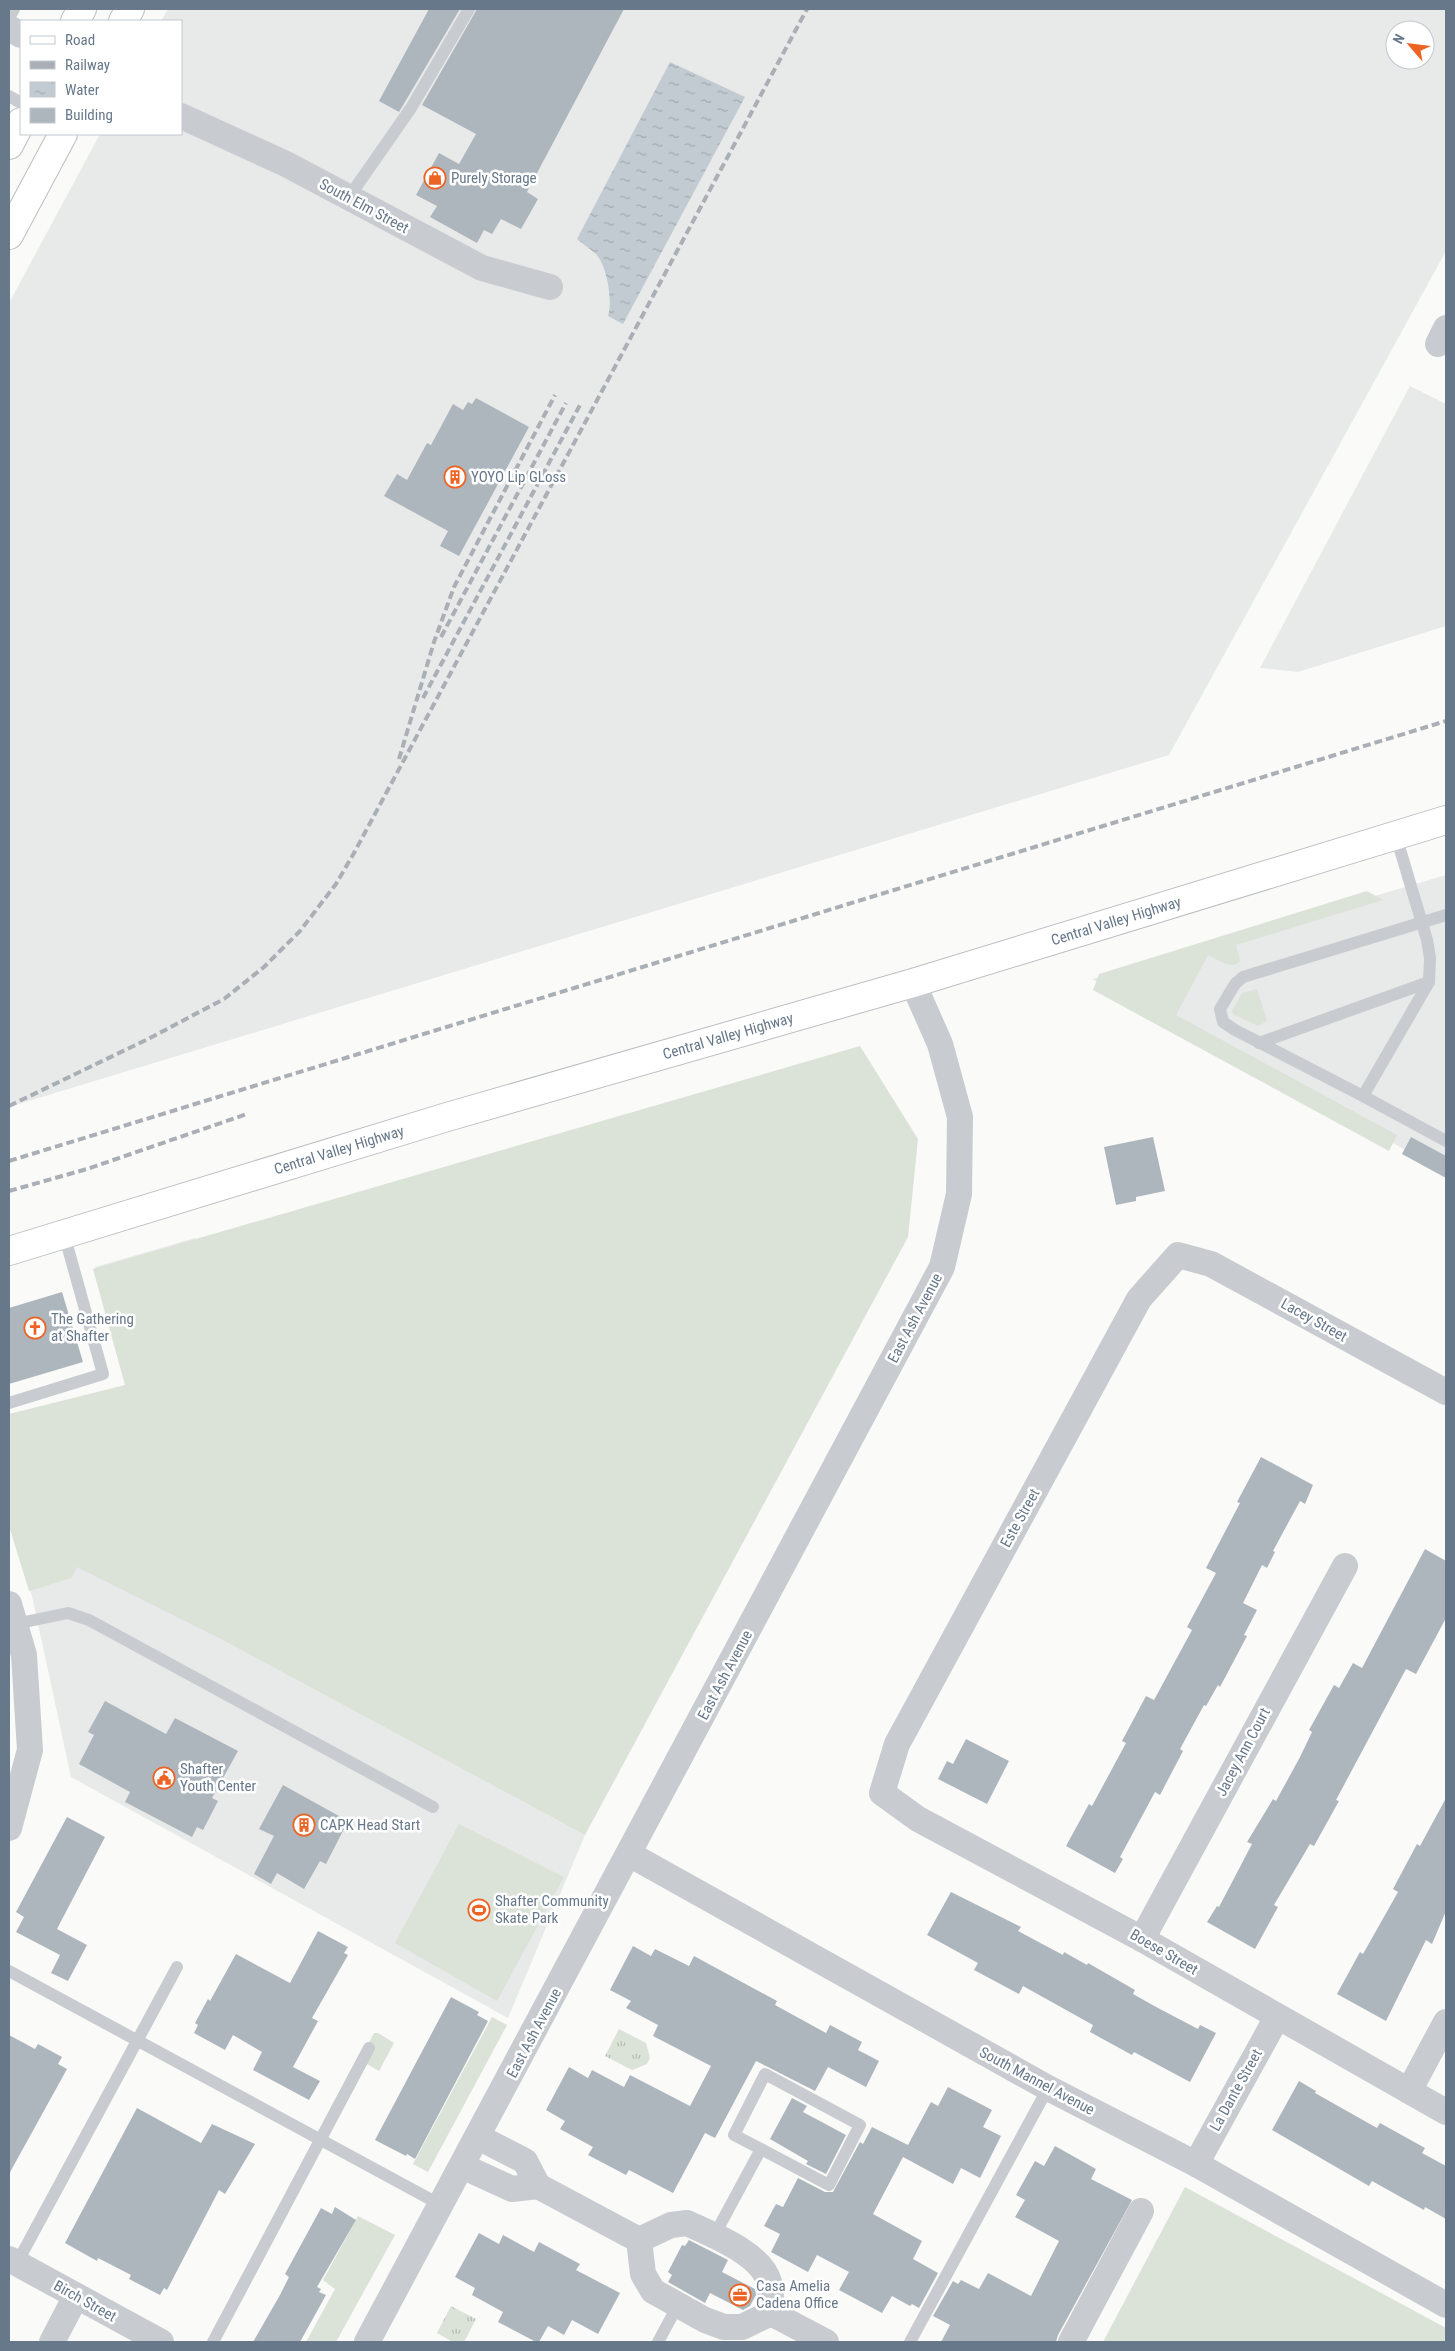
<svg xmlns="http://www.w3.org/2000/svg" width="1455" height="2351" font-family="'Roboto Condensed',sans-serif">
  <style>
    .built { fill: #e8e9e9; fill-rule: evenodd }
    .grass { fill: #dbe2d8 }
    .park { fill: url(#park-tufts) }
    .water { fill: url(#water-ripples) }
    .building { fill: #aeb6bd }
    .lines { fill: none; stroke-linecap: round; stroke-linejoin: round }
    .primary-casing { stroke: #bbbfc3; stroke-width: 30 }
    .lane { stroke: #c8cbcf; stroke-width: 12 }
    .street { stroke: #c8cbcf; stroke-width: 26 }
    .primary { stroke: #fff; stroke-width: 28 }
    .rail { stroke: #aaafb6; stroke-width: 4; stroke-dasharray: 8 4; stroke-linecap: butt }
    .labels { text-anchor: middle; stroke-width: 5; stroke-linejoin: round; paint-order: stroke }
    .poi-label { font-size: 15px; fill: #67788a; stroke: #fff; text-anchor: start }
    .street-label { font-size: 15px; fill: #67788a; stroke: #fff }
  </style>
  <defs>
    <pattern id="park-tufts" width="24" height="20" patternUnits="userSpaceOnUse" patternTransform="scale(1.25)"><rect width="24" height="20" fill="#dbe2d8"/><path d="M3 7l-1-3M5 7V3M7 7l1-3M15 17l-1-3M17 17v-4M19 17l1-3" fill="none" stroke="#b5bcb5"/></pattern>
    <pattern id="water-ripples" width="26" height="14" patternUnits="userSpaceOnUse" patternTransform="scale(1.25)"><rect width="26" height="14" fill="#c2cbd1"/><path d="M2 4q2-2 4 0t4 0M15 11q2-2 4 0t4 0" fill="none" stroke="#a1aaaf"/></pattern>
  </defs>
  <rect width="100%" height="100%" fill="#fafaf8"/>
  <g class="built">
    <path d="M 168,9 L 1446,9 L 1446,251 L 1169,755 L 9,1107 L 9,303 L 100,134 L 181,134 L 181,21 L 161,21 ZM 1395,30 L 1425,30 L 1425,60 L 1395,60 Z"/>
    <polygon points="1410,386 1446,404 1446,626 1298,672 1260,668"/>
    <polygon points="1446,875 1446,1172 1092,979"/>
    <polygon points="195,1238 213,1635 585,1835 508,2018 71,1777 32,1596 9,1521 9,1417 127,1387 95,1267"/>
  </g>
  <g class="grass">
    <path d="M 1367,891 L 1383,900 L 1236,945 L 1240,961 C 1232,971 1218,959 1208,955 L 1176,1015 L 1397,1135 L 1389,1151 L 1093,990 L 1099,974 Z"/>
    <polygon points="1257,989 1267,1021 1258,1026 1233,1014 1232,1011 1242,993"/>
    <polygon points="860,1046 918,1139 908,1237 585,1835 213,1635 77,1567 71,1578 29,1591 9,1526 9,1414 125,1385 93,1269"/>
    <polygon points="459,1824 564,1877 497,2001 395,1943"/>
    <polygon points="492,2017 507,2025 428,2172 413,2164"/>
    <polygon points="374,2033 378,2033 394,2043 379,2071 360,2060"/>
    <polygon points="1185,2187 1446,2328 1446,2342 1103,2342"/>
    <polygon points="358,2216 395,2235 336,2342 306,2342 335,2289 323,2280"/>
  </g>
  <g class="park">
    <polygon points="619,2029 646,2043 650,2058 647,2064 632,2070 605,2056"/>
    <polygon points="451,2306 476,2319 464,2342 453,2342 437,2333"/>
  </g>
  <path class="water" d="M 670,62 L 745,97 L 623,324 L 608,316 C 613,301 607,266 596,254 C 590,249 583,244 577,239 Z"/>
  <g class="building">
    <polygon points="429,9 460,9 399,112 379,101"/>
    <polygon points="477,9 624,9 527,192 538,199 521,229 501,219 492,234 484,230 477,243 430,217 437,206 416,195 439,153 459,164 476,134 422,105"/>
    <polygon points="476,398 529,427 459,556 440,546 448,531 384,496 397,474 407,480 427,443 431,445 453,404 463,410 468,402 472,404"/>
    <polygon points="1153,1137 1165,1191 1136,1197 1136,1201 1116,1205 1104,1147"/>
    <polygon points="1411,1137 1446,1156 1446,1178 1402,1154"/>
    <polygon points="62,1292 83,1362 9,1384 9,1308"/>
    <polygon points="1261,1457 1313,1485 1305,1504 1300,1501 1273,1551 1275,1552 1267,1568 1262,1565 1243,1603 1257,1610 1244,1635 1247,1636 1220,1687 1218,1685 1206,1706 1204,1705 1180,1749 1183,1751 1160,1795 1155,1792 1120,1857 1123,1859 1115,1873 1066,1846 1089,1804 1092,1806 1126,1743 1122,1741 1146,1696 1154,1700 1192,1630 1187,1627 1216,1573 1206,1568 1240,1503 1237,1502"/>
    <polygon points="1425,1549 1446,1561 1446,1618 1416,1674 1406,1669 1336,1800 1339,1801 1314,1846 1310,1844 1274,1905 1278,1907 1255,1949 1207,1922 1217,1906 1219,1907 1252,1844 1247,1842 1273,1799 1276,1801 1300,1757 1312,1732 1309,1730 1334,1685 1339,1688 1353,1663 1362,1668"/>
    <polygon points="105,1701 166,1734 175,1718 238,1751 212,1798 218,1801 203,1830 197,1827 192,1837 125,1802 130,1792 79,1764 94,1735 88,1732"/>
    <polygon points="966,1739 1009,1761 987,1804 938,1779 947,1761 953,1764"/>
    <polygon points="283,1785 348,1821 326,1864 320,1861 304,1889 277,1873 271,1884 254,1874 274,1836 259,1829"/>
    <polygon points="1446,1798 1446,1911 1432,1944 1426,1940 1386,2021 1337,1994 1360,1952 1363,1954 1398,1892 1393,1889 1417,1844 1420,1846"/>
    <polygon points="67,1817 105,1837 57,1929 87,1945 68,1981 51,1973 60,1955 16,1932 24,1917 16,1912"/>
    <polygon points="951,1892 1021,1927 1018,1931 1063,1955 1064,1952 1087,1965 1088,1963 1135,1990 1133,1994 1158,2008 1198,2029 1200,2025 1216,2033 1190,2082 1134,2052 1132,2055 1090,2032 1093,2025 1023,1986 1019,1994 974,1970 978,1963 927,1935"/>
    <polygon points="318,1931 348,1947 344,1953 348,1955 312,2018 318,2021 293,2067 320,2081 309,2100 253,2070 262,2052 233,2035 225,2050 194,2033 198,2025 195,2023 208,1999 210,2001 236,1954 290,1983"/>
    <polygon points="633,1946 651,1956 655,1949 689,1966 694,1956 777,2001 775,2005 826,2033 830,2025 862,2042 858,2050 879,2061 866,2087 828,2067 815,2091 756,2061 715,2138 705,2133 673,2193 629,2170 626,2175 588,2155 593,2147 560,2129 565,2121 546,2110 569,2067 588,2078 592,2070 624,2087 630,2075 690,2106 711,2066 653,2036 658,2025 626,2008 631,2001 610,1990"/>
    <polygon points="451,1997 479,2012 477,2015 488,2021 415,2159 407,2154 406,2156 375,2140"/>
    <polygon points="9,2035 35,2049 38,2044 62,2057 58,2064 67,2069 9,2174"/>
    <polygon points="1299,2081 1316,2091 1315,2093 1377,2128 1380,2123 1425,2148 1422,2153 1446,2166 1446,2219 1425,2207 1424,2210 1372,2181 1369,2186 1272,2130"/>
    <polygon points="948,2087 992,2110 983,2127 1001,2136 980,2178 961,2168 953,2184 903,2157 873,2214 922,2241 913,2259 938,2273 919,2308 912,2304 910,2306 892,2296 882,2313 839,2290 849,2272 817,2255 808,2272 771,2252 780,2234 764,2226 776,2204 783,2207 798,2178 825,2192 833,2192 860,2142 863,2144 872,2127 908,2145 931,2102 938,2106"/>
    <polygon points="792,2098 807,2106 803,2112 846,2135 826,2174 806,2164 808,2161 770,2139"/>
    <polygon points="137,2108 201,2143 212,2124 255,2144 225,2194 219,2190 167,2290 164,2288 160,2295 129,2279 131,2275 98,2258 97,2261 65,2243"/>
    <polygon points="1055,2146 1096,2169 1091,2179 1132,2200 1058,2335 1056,2342 941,2342 950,2325 933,2316 953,2281 958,2284 961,2280 979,2289 988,2273 1031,2296 1059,2241 1015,2217 1025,2200 1016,2195 1035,2161 1044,2166"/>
    <polygon points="335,2207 356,2220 317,2287 321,2289 319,2292 326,2295 300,2342 253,2342 280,2295 289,2277 285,2274 321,2208 332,2214"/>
    <polygon points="479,2233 499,2244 503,2235 534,2252 539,2242 580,2264 576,2270 620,2293 598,2334 572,2320 564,2335 548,2326 539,2342 536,2342 498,2322 503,2312 472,2295 475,2288 455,2277"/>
    <polygon points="689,2240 728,2260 722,2272 755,2289 756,2295 750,2306 743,2310 710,2293 705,2303 668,2282 672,2275 668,2272 682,2245 685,2246"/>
  </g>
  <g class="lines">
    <g class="primary-casing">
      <g id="primary">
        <polyline points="75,21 82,9"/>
        <polyline points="123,21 130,9"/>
        <polyline points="9,145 21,122"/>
        <polyline points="9,235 63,134"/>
        <polyline points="9,1251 447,1117 913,983 1446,820"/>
      </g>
    </g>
    <g class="lane">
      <polyline points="9,18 14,9"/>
      <polyline points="9,96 21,103"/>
      <polyline points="349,197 411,108 469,9"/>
      <polyline points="1396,836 1427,940 1430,958 1429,982 1363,1096 1446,1141"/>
      <polyline points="1259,1043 1429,982"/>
      <polyline points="1363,1096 1235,1030 1223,1022 1220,1009 1235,984 1243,977 1446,915"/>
      <polyline points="9,1403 103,1374 64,1234"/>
      <polyline points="15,1624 68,1613 89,1620 433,1807"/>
      <polyline points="9,1971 441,2205"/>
      <polyline points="714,2236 761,2149 829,2185 860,2125 765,2074 734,2135 761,2149"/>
      <polyline points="17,2263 177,1967"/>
      <polyline points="213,2342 369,2048"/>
      <polyline points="658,2342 678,2305"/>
      <polyline points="910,2342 1048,2088"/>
    </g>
    <g class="street">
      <polyline points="9,28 21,35"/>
      <polyline points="181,116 286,164 482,268 550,287"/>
      <polyline points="1438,344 1446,328"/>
      <polyline points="1446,1392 1211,1264 1178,1255 1139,1299 897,1744 882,1793 918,1819 1142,1939 1446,2112"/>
      <polyline points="9,1604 24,1655 30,1750 9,1828"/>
      <polyline points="629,1854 1048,2088 1196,2164 1446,2305"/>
      <polyline points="1142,1939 1345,1566"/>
      <polyline points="1409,2091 1446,2022"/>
      <polyline points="1196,2164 1277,2017"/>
      <polyline points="462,2166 512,2189 538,2186 525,2161 478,2137"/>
      <polyline points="538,2186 639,2240"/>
      <path d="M 687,2223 C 712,2235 761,2253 769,2282 C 772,2292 771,2303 771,2313 L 742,2327 L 724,2327 L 705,2320 L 653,2291 L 643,2274 L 639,2240 L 671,2225 Z"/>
      <polyline points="9,2259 161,2342"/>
      <polyline points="771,2313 826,2342"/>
      <polyline points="52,2342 76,2296"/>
      <polyline points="367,2342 942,1267 959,1194 960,1117 940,1044 913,983"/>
      <polyline points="1071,2342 1141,2211"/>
    </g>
    <use href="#primary" class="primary"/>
    <g class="rail">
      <polyline points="441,637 566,403"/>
      <polyline points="423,698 580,405"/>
      <polyline points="399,759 434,642 454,587 555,395"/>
      <polyline points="9,1106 148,1039 224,999 264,967 300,931 336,884 354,853 807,9"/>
      <polyline points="9,1161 1446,721"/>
      <polyline points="9,1191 87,1169 247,1114"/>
    </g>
  </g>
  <defs>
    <g id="shop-ring" transform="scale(1.125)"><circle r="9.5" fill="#fff" stroke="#ed6324" stroke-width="1.5"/><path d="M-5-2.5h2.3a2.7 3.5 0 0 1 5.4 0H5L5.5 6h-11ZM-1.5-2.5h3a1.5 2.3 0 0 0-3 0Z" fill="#ed6324"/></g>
    <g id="building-ring" transform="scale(1.125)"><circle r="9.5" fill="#fff" stroke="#ed6324" stroke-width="1.5"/><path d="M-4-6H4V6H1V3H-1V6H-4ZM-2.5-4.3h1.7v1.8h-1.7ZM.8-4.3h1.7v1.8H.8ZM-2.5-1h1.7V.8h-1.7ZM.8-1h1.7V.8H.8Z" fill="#ed6324"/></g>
    <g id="church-ring" transform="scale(1.125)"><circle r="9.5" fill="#fff" stroke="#ed6324" stroke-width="1.5"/><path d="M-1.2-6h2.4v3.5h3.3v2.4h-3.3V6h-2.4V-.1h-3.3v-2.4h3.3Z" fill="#ed6324"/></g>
    <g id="civic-ring" transform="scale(1.125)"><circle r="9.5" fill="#fff" stroke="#ed6324" stroke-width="1.5"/><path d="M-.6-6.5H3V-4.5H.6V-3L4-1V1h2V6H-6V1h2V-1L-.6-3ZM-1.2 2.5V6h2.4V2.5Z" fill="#ed6324"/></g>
    <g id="stadium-ring" transform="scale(1.125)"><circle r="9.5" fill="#fff" stroke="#ed6324" stroke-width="1.5"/><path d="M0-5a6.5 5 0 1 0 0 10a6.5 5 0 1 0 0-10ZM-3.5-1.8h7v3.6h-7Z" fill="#ed6324"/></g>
    <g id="office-ring" transform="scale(1.125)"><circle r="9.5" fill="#fff" stroke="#ed6324" stroke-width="1.5"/><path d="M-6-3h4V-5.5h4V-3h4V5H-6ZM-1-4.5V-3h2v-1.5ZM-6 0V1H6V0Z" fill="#ed6324"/></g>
  </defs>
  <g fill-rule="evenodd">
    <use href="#shop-ring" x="435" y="178"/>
    <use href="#building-ring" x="455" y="477"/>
    <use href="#church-ring" x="35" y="1328"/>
    <use href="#civic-ring" x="164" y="1778"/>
    <use href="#building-ring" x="304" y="1825"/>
    <use href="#stadium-ring" x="479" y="1910"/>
    <use href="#office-ring" x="740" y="2295"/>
  </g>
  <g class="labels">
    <g class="poi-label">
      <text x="451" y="183">Purely Storage</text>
      <text x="471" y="482">YOYO Lip GLoss</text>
      <text x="51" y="1324">The Gathering<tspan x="51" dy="17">at Shafter</tspan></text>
      <text x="180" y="1774">Shafter<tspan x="180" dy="17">Youth Center</tspan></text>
      <text x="320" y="1830">CAPK Head Start</text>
      <text x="495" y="1906">Shafter Community<tspan x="495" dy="17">Skate Park</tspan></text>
      <text x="756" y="2291">Casa Amelia<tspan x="756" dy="17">Cadena Office</tspan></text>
    </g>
    <g class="street-label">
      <text transform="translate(364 206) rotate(28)" y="5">South Elm Street</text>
      <text transform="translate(1116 921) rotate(-17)" y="5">Central Valley Highway</text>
      <text transform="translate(728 1036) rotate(-16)" y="5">Central Valley Highway</text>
      <text transform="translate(339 1150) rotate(-17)" y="5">Central Valley Highway</text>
      <text transform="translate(915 1318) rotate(-62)" y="5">East Ash Avenue</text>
      <text transform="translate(1314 1320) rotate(29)" y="5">Lacey Street</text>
      <text transform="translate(1020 1518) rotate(-61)" y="5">Este Street</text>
      <text transform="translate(725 1675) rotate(-62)" y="5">East Ash Avenue</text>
      <text transform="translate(1243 1752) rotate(-62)" y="5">Jacey Ann Court</text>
      <text transform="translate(1164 1952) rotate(30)" y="5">Boese Street</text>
      <text transform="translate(534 2033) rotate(-62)" y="5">East Ash Avenue</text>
      <text transform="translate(1037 2081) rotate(28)" y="5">South Mannel Avenue</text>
      <text transform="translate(1236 2090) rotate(-61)" y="5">La Dante Street</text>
      <text transform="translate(85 2301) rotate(29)" y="5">Birch Street</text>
    </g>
  </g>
  <rect width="1455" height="2351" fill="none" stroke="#67788a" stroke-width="20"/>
  <rect x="20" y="20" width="162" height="115" fill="#ffffff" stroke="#c2c9d0"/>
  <rect x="30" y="36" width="25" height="8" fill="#ffffff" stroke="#c2c9d0"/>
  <text x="65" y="45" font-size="15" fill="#67788a">Road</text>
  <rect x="30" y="61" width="25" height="8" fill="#aaafb6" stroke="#c2c9d0"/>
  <text x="65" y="70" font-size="15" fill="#67788a">Railway</text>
  <rect x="30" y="82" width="25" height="15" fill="url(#water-ripples)" stroke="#c2c9d0"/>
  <text x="65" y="95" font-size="15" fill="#67788a">Water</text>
  <rect x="30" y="108" width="25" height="15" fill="#aeb6bd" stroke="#c2c9d0"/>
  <text x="65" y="120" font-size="15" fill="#67788a">Building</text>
  <g transform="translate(1410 45) rotate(298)"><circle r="24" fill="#ffffff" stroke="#c2c9d0"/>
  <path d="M0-4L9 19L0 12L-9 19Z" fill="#ed6324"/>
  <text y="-8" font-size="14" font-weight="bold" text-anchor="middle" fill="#67788a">N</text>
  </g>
</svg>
